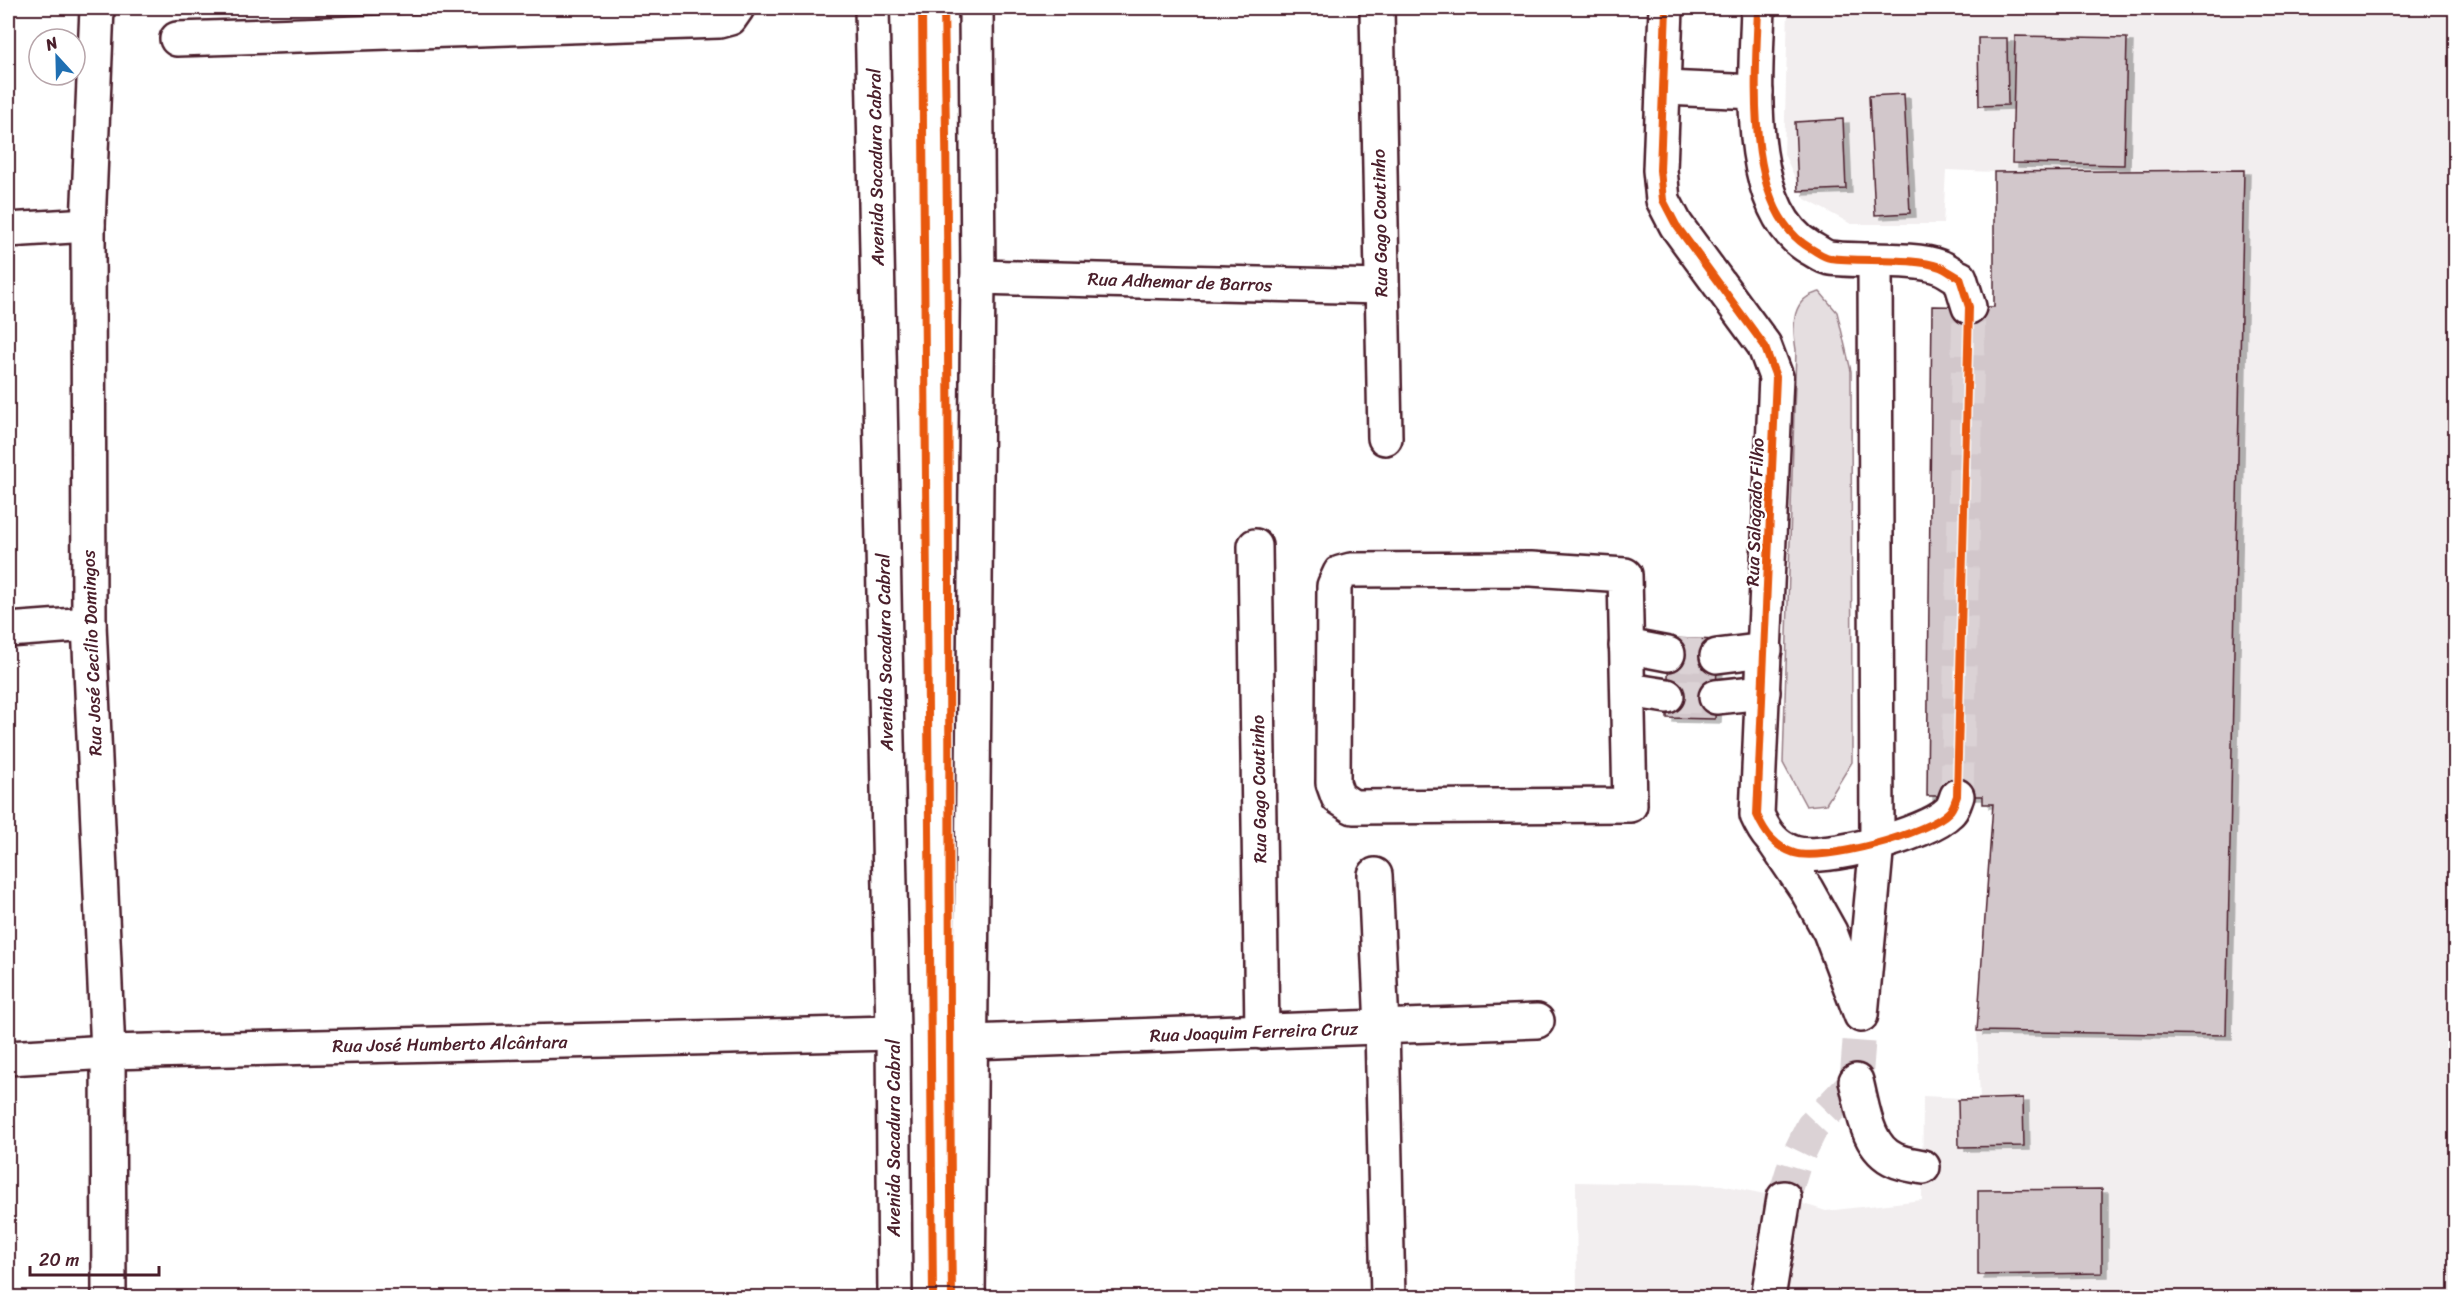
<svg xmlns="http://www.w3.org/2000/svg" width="2463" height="1305" font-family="Sriracha,sans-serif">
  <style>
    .built { fill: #f2eeef }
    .green { fill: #e5dee0; stroke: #987e86; stroke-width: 1.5 }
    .building { fill: #d2c7cb; stroke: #4a1f2b; stroke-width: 1.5; filter: url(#shadow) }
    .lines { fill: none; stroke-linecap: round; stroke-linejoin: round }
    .minor-tunnel { stroke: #dbd2d5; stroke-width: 33; stroke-dasharray: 33 16; stroke-linecap: butt }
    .minor-casing { stroke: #4a1f2b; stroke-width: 38 }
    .minor { stroke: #fff; stroke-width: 33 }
    .cycleway-casing { stroke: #fff; stroke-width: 11 }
    .cycleway { stroke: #e8590c; stroke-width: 8 }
    .labels { text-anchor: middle; stroke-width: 4.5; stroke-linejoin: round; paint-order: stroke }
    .street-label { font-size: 18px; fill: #4a1f2b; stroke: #fff }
  </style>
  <defs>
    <filter id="shadow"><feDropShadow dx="6" dy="4" stdDeviation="0" flood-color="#0004"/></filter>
  </defs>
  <rect width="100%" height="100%" fill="#fff"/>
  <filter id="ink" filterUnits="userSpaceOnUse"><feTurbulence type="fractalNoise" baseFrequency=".0167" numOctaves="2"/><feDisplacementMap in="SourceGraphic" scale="12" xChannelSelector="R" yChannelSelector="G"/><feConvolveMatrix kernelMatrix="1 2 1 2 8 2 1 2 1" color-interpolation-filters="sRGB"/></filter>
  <g filter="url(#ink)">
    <polygon class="built" points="1788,8 2455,8 2455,1297 1577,1297 1576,1182 1721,1185 1784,1198 1826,1211 1922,1200 1923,1096 1980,1099 1977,1031 1993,804 1994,172 1946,170 1943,224 1851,224 1805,199 1784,154"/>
    <path class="green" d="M 1820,292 L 1837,312 L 1851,371 L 1852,762 L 1826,804 L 1806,806 L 1783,763 L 1796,350 C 1792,325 1791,298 1820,292 Z"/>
    <g class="building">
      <polygon points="2015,36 2127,38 2124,165 2012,163"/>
      <polygon points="1978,38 2007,38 2008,105 1979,106"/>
      <polygon points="1904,94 1910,213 1875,215 1869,96"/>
      <polygon points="1843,119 1846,189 1798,191 1795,122"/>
      <polygon points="2244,170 2226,1035 1977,1031 1993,804 1983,804 1983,796 1927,796 1932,306 1994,307 1994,172"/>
      <polygon points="1669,638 1718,640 1715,719 1667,718"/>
      <polygon points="2023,1098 2024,1146 1959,1147 1958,1100"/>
      <polygon points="2102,1189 2102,1273 1978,1275 1978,1190"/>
    </g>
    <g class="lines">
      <g class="minor-tunnel">
        <polyline points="1668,654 1717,656"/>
        <polyline points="1667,696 1716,697"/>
        <polyline points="1957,796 1969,307"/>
        <polyline points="1784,1198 1795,1162 1812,1127 1856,1081 1861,1015"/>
      </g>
      <g class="minor-casing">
        <g id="minor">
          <polyline points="97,8 88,225 89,624 108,1052 109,1298"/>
          <polyline points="872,8 893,1033 895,1298"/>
          <polyline points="1377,8 1385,438"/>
          <path d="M 1666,8 L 1660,170 L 1663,200 L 1676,225 L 1764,345 L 1776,377 L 1757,815 C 1765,833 1775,847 1794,853 C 1823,862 1928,834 1949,812 C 1953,809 1955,801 1957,796"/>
          <path d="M 1758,8 C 1756,75 1743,209 1810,248 C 1816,251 1823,257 1830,258 C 1860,262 1914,257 1940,267 C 1946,269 1953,275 1960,278 L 1969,307"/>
          <polyline points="177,39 719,21 730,18 737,8"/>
          <polyline points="1665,88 1756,92"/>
          <polyline points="8,230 88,225"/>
          <polyline points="978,277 1381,287"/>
          <polyline points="1255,546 1262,1032"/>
          <polygon points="1531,569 1625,575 1630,805 1353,807 1338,797 1333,783 1334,586 1340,573 1351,570"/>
          <polyline points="8,630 89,624"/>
          <polyline points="1626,646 1668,654"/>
          <polyline points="1717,656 1765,650"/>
          <polyline points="1629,690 1667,696"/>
          <polyline points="1716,697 1763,692"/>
          <polyline points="1775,843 1806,889 1830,932 1861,1015 1877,842 1875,261"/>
          <polyline points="1375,875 1382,1027 1388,1298"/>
          <polyline points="971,1042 1537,1021"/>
          <polyline points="8,1058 108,1052 893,1033"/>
          <path d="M 1856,1081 C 1863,1107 1866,1148 1895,1160 C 1903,1164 1914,1165 1923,1167"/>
          <polyline points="968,1298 978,277 976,8"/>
          <polyline points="1768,1298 1784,1198"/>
        </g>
      </g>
      <use href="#minor" class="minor"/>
      <g class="cycleway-casing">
        <g id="cycleway">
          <polyline points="922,8 933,1298"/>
          <path d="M 944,8 C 952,437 947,868 952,1298"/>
          <path d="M 1666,8 L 1660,170 L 1663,200 L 1676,225 L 1764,345 L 1776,377 L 1757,815 C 1765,833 1775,847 1794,853 C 1823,862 1928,834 1949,812 C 1953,809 1955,801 1957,796 L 1969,307 L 1960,278 C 1953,275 1946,269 1940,267 C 1914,257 1860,262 1830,258 C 1823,257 1816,251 1810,248 C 1743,209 1756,75 1758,8"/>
        </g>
      </g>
      <use href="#cycleway" class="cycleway"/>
    </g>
  </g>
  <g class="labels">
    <g class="street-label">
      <text transform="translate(876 167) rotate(-91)" y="6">Avenida Sacadura Cabral</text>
      <text transform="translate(1380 223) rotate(-91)" y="6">Rua Gago Coutinho</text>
      <text transform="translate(1180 282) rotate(2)" y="6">Rua Adhemar de Barros</text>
      <text transform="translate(1755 512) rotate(-88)" y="6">Rua Salagado Filho</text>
      <text transform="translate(885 652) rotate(-91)" y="6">Avenida Sacadura Cabral</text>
      <text transform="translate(92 653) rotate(-92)" y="6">Rua José Cecílio Domingos</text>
      <text transform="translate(1259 789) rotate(-91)" y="6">Rua Gago Coutinho</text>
      <text transform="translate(1254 1032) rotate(-2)" y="6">Rua Joaquim Ferreira Cruz</text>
      <text transform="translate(450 1044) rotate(-1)" y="6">Rua José Humberto Alcântara</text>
      <text transform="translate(894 1138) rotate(-90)" y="6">Avenida Sacadura Cabral</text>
    </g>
  </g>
  <rect width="2463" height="1305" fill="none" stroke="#fff" stroke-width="30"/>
  <rect x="15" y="15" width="2433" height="1275" fill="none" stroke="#4a1f2b" stroke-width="2" filter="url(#ink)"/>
  <g transform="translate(57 57) rotate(338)"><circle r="28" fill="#ffffff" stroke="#b7a5aa" stroke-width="1.5"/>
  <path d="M0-4.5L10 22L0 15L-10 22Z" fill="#1f6fb2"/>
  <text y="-9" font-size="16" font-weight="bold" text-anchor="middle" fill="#4a1f2b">N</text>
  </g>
  <path d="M30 1266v9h129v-9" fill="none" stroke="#4a1f2b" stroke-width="3"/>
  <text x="39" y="1266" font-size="18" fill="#4a1f2b" stroke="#ffffff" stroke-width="4.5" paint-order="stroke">20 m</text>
</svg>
